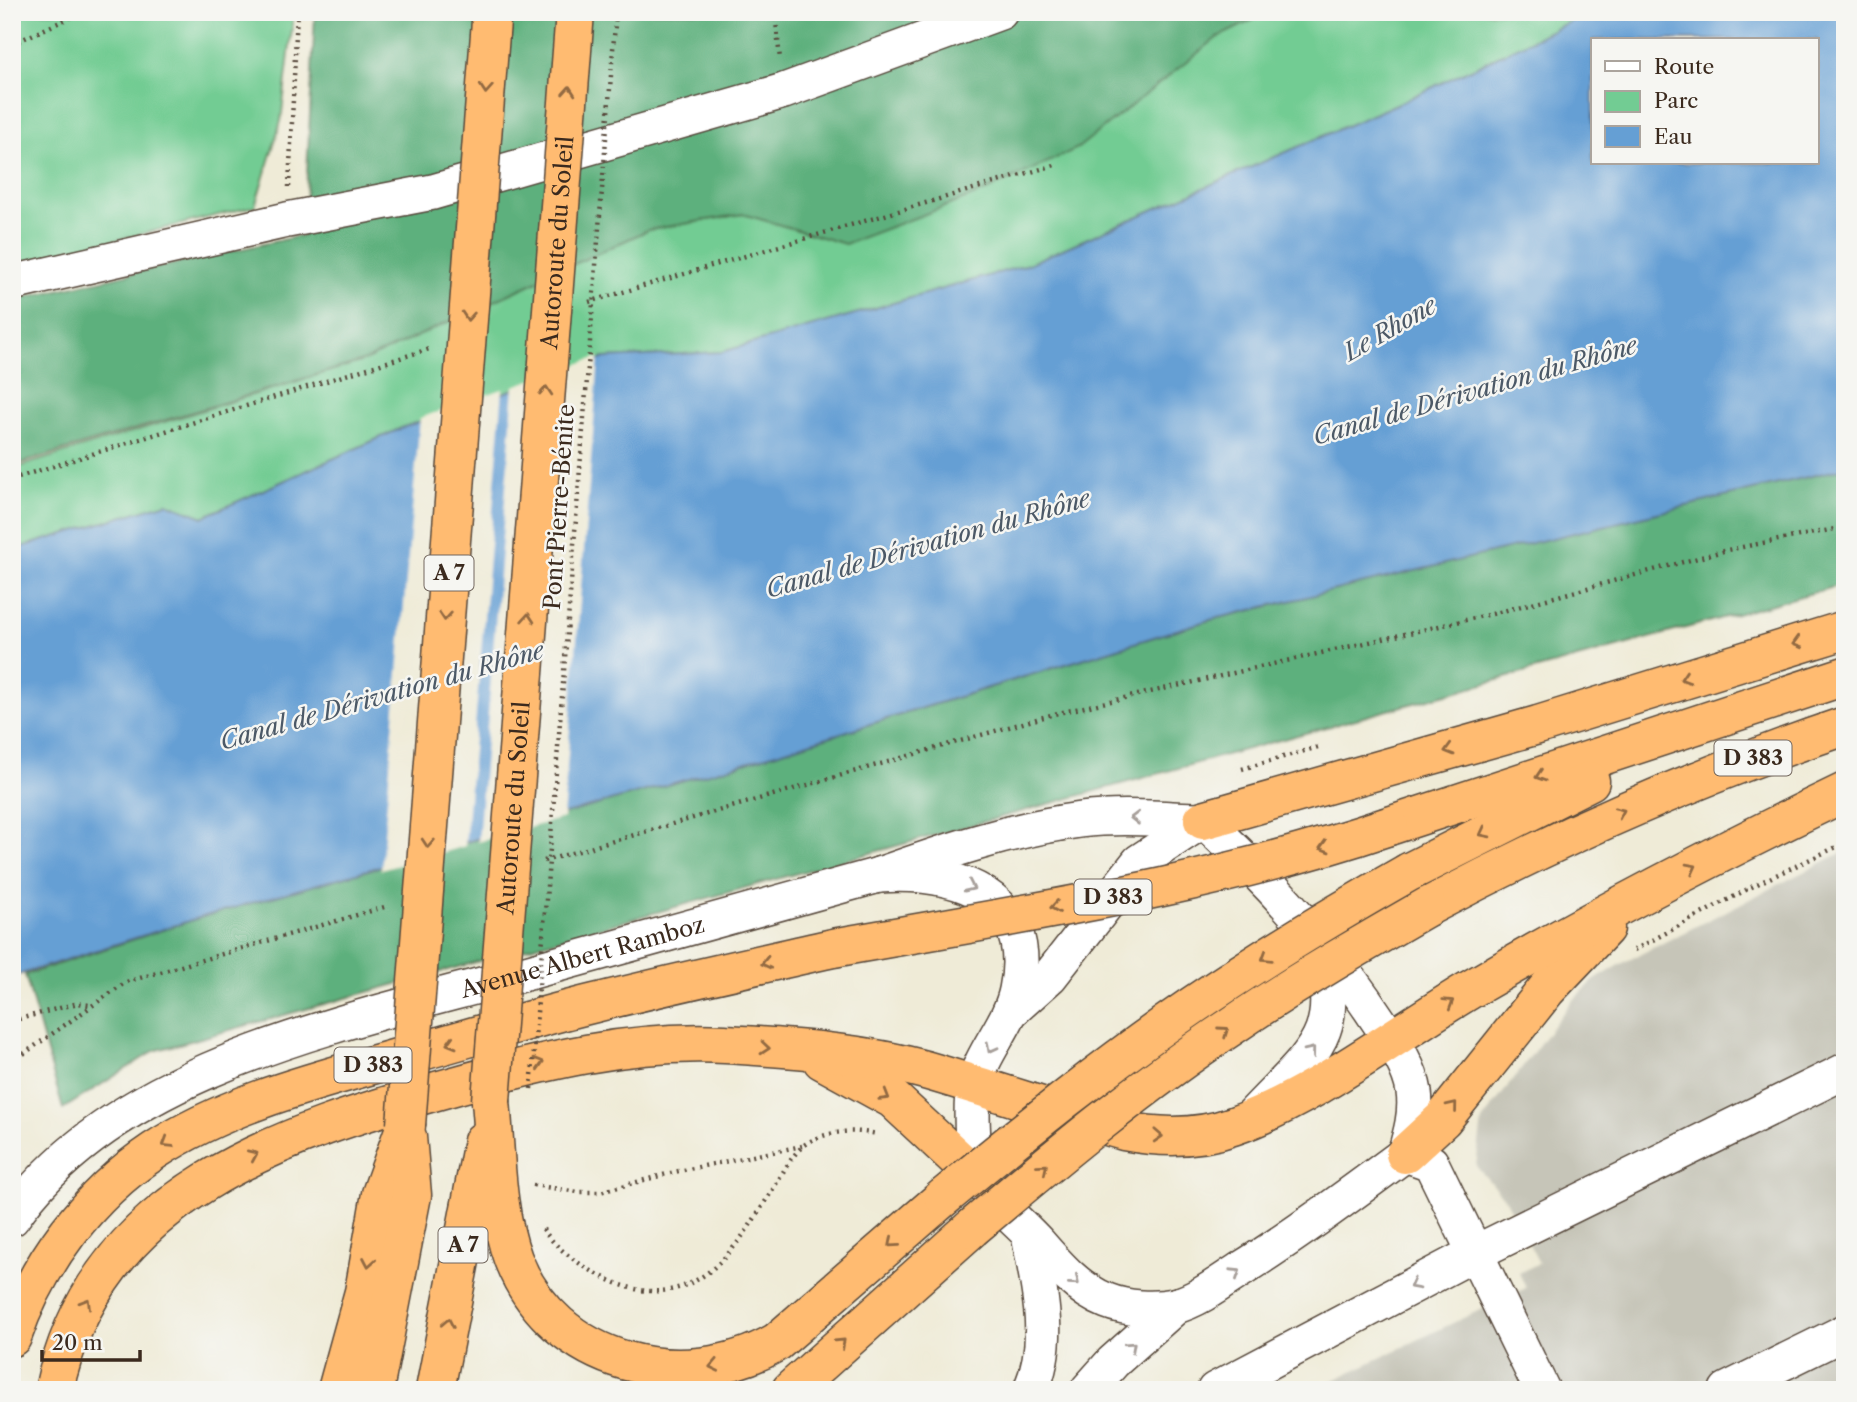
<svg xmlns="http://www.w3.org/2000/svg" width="1857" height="1402" font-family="'Libre Caslon Text',serif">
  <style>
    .industrial { fill: #c6c5b8 }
    .green { fill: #72cc93; stroke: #567b58; stroke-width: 2 }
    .forest { fill: #5db07d; stroke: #4c6d4e; stroke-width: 2 }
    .water { fill: #659fd4; stroke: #506479; stroke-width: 2; fill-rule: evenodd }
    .pier { fill: #efebd7 }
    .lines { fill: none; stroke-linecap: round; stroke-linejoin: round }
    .minor-casing { stroke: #56473a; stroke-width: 38 }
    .highway-casing { stroke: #56473a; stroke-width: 41 }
    .path { stroke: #56473a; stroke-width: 4.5; stroke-dasharray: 2 5; stroke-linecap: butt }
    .minor { stroke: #fff; stroke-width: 35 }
    .highway { stroke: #ffbb71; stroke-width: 38 }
    .highway-bridge-casing { stroke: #56473a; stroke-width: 41; stroke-linecap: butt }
    .path-bridge { stroke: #56473a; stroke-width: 4.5; stroke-dasharray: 2 5; stroke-linecap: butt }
    .highway-bridge { stroke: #ffbb71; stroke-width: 38 }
    .oneway { stroke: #936b43 }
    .oneway2 { stroke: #a79f9a }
    .labels { text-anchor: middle; stroke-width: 5; stroke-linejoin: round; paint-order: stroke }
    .shield { fill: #f6f6f2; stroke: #73675e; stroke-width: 2 }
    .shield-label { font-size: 21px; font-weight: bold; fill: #3b2a1e }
    .street-label { font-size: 23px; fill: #3b2a1e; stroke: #f6f6f2 }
    .water-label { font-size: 24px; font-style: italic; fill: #4c5967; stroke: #f6f6f2 }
  </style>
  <rect width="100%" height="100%" fill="#f6f6f2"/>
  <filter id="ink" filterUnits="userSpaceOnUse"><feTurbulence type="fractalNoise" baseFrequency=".0143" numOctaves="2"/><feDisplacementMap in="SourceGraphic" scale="14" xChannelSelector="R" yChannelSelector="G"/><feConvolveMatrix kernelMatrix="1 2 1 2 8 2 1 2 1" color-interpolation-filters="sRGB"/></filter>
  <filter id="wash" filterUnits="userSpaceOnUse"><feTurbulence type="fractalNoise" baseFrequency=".00686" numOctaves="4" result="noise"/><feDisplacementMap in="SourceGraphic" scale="28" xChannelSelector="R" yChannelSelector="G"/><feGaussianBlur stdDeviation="1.57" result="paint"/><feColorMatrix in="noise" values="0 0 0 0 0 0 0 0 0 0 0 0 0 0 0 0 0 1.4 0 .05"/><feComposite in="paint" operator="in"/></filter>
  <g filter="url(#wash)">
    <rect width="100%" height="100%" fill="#efebd7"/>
    <polygon class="industrial" points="1845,851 1845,1390 1313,1390 1526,1288 1519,1273 1539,1263 1506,1200 1476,1166 1482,1121 1571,1002 1595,980 1623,963"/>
    <g class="green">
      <polygon points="12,12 294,12 281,121 255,206 12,266"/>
      <polygon points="1269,12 1590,12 1406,100 1026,265 722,352 605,358 404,427 203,517 167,503 12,550 12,469 366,360 648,230 743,214 845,244 1218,37"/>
    </g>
    <g class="forest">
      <polygon points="315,12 1269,12 1218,37 1078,148 984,192 845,244 743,214 648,230 366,360 12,466 12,300 304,235"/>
      <polygon points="1845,468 1845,584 154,1051 63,1109 25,975 202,917 737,765 1206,621"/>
    </g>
    <path class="water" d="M 1590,12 L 1845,12 L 1845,468 L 1206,621 L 737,765 L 202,917 L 12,977 L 12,550 L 167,503 L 203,517 L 404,427 L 605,358 L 722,352 L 1026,265 L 1406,100 ZM 1593,40 L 1817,40 L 1817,163 L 1593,163 Z"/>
    <g class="pier">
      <polygon points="599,357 563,818 478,842 514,386"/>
      <polygon points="503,389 465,846 381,870 420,418"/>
    </g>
  </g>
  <g filter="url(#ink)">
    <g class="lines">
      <g class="minor-casing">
        <g id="minor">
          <polyline points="12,283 287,220 433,192 784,91 1000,12"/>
          <path d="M 879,875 C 956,870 1037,894 1017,990 C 1010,1025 981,1052 974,1087 C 971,1102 972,1124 973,1140 C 974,1151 976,1172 982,1181 C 995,1204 1021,1224 1039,1244 C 1058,1266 1079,1290 1107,1301 C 1127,1309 1154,1310 1175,1306 C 1198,1300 1220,1283 1240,1270 C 1297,1234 1351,1194 1405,1154 C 1411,1134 1417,1113 1414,1092 C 1410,1066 1392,1041 1378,1020 C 1330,947 1268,880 1203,820"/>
          <polyline points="1011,1011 1050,976 1139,862 1203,820"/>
          <path d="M 1251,1117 C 1308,1055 1351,1035 1314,944"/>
          <polyline points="1405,1154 1431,1163 1542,1390"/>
          <path id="s1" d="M 12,1218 C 117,1065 354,1021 522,974 C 641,941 760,908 879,875 C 944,852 1012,829 1080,820 C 1121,815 1162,819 1203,820"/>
          <path d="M 1029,1235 C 1039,1288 1053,1338 1031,1390"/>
          <polyline points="1088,1390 1113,1362 1177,1305"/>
          <polyline points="1215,1390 1475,1253 1845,1071"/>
          <polyline points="1727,1390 1845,1332"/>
        </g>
      </g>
      <g class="highway-casing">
        <g id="highway">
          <polyline points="1203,820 1538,725 1845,630"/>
          <polyline points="1389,826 1845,676"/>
          <polyline points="1409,872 1590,781"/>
          <path d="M 1427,907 C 1562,835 1700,775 1845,726"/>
          <polyline points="822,1060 893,1099 980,1180"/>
          <path d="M 491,1101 C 496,1152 495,1210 513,1259 C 554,1365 683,1396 777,1342 L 944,1197"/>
          <polyline points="1405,1154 1443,1119 1547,989 1605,928"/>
          <path d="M 12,1337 C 38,1262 88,1195 154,1151 C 230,1101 325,1079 411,1054 C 473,1037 533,1018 595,1003 C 674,983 753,966 833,948"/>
          <path d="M 54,1390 C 96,1192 283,1134 454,1086 C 543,1061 631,1039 725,1044 C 790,1048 861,1052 925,1070 C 991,1089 1057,1112 1124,1131 C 1161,1138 1197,1139 1233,1126 C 1313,1098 1397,1033 1471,989 C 1593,918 1718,853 1845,792"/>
          <polyline points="337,1390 364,1292 381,1194 406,1125"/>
          <polyline points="374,1390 412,1195 407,1137"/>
          <polyline points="435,1390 483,1141"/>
          <polyline points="791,1390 972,1228"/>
        </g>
      </g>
      <g class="path">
        <polyline points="775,12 780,59"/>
        <polyline points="12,44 82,12"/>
        <polyline points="289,187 297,12"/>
        <polyline points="589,302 1055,165"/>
        <polyline points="12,479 429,349"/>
        <polyline points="1242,769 1318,747"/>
        <polyline points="544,861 1054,714 1492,614 1727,550 1845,527"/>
        <polyline points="1634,950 1761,882 1845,843"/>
        <polyline points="12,1021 78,1003 89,1005"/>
        <polyline points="12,1062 126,982 388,906"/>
        <polyline points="533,1185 578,1192 600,1192 674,1172 802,1146"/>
        <path d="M 543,1229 C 559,1253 590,1272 616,1283 C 694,1314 735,1251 770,1194 C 781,1177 789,1158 804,1145 C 825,1131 852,1129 877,1134"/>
      </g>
      <use href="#minor" class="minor"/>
      <use href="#highway" class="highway"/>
      <g class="highway-bridge-casing">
        <g id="highway-bridge">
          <path d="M 833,948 C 1020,914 1209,887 1389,826"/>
          <path id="s2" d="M 491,1101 L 575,12"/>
          <polyline points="406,1125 491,21"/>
          <path d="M 944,1197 C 1024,1131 1106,1065 1192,1006 C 1262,958 1335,914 1409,872"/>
          <path d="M 972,1228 C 1056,1157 1140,1087 1232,1026 C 1295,983 1361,945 1427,907"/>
        </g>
      </g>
      <polyline class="path-bridge" points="531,1089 616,12"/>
      <use href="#highway-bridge" class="highway-bridge"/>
    </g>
    <defs><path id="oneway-chevron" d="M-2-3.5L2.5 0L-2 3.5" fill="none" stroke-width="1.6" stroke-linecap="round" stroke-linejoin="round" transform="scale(1.75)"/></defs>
    <g class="oneway">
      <use href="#oneway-chevron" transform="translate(486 89) rotate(94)"/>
      <use href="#oneway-chevron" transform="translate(569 91) rotate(-86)"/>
      <use href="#oneway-chevron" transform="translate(468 316) rotate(94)"/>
      <use href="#oneway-chevron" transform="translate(546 391) rotate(-86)"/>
      <use href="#oneway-chevron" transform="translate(445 616) rotate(94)"/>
      <use href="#oneway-chevron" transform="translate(528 618) rotate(-86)"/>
      <use href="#oneway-chevron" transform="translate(1797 643) rotate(164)"/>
      <use href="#oneway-chevron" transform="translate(1685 678) rotate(162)"/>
      <use href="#oneway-chevron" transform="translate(1449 750) rotate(164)"/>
      <use href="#oneway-chevron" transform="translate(1540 776) rotate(162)"/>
      <use href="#oneway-chevron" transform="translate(1620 812) rotate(-24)"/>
      <use href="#oneway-chevron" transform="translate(1484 833) rotate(153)"/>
      <use href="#oneway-chevron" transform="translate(428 843) rotate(94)"/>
      <use href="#oneway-chevron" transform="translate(1324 847) rotate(164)"/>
      <use href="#oneway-chevron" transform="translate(1692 868) rotate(-28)"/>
      <use href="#oneway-chevron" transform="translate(1055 907) rotate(170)"/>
      <use href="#oneway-chevron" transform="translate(1266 957) rotate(148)"/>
      <use href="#oneway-chevron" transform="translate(766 963) rotate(167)"/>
      <use href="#oneway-chevron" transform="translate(1449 1003) rotate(-32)"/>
      <use href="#oneway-chevron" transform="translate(1224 1031) rotate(-35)"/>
      <use href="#oneway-chevron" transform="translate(451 1043) rotate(164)"/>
      <use href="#oneway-chevron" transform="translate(765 1048) rotate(5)"/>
      <use href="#oneway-chevron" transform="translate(539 1063) rotate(-16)"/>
      <use href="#oneway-chevron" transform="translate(885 1096) rotate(31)"/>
      <use href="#oneway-chevron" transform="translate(1453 1106) rotate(-51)"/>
      <use href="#oneway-chevron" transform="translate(1158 1136) rotate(3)"/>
      <use href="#oneway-chevron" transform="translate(167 1143) rotate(148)"/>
      <use href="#oneway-chevron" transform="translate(253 1155) rotate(-24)"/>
      <use href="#oneway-chevron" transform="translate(1043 1168) rotate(-40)"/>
      <use href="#oneway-chevron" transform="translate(893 1243) rotate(139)"/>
      <use href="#oneway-chevron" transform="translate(369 1262) rotate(100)"/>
      <use href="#oneway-chevron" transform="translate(86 1303) rotate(-59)"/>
      <use href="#oneway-chevron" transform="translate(448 1323) rotate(-79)"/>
      <use href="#oneway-chevron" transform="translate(841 1343) rotate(-43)"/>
      <use href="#oneway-chevron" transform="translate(714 1366) rotate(168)"/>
    </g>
    <g class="oneway2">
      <use href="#oneway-chevron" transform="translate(1135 818) rotate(-179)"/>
      <use href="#oneway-chevron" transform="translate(970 887) rotate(25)"/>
      <use href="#oneway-chevron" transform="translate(991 1048) rotate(118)"/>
      <use href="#oneway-chevron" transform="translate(1311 1051) rotate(-51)"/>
      <use href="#oneway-chevron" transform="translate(1236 1273) rotate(-33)"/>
      <use href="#oneway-chevron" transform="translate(1075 1281) rotate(41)"/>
      <use href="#oneway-chevron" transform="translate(1414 1285) rotate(152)"/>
      <use href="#oneway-chevron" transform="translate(1131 1346) rotate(-42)"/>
    </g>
  </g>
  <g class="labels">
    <g class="shield">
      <rect x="424.5" y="555.5" width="49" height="35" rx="5"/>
      <rect x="1714.5" y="740.5" width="77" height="35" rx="5"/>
      <rect x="1074.5" y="879.5" width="77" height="35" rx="5"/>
      <rect x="334.5" y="1047.5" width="77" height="35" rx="5"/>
      <rect x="438.5" y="1227.5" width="49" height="35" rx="5"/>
    </g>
    <g class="shield-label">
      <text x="449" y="580">A 7</text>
      <text x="1753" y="765">D 383</text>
      <text x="1113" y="904">D 383</text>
      <text x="373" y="1072">D 383</text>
      <text x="463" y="1252">A 7</text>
    </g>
    <g class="street-label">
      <text dy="8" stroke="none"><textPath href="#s2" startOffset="861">Autoroute du Soleil</textPath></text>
      <text transform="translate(559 507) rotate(-86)" y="8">Pont Pierre-Bénite</text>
      <text dy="8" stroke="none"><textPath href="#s2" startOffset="294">Autoroute du Soleil</textPath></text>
      <text dy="8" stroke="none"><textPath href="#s1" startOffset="640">Avenue Albert Ramboz</textPath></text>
    </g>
    <g class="water-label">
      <text transform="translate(1390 329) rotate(-30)" y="8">Le Rhone</text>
      <text transform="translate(1475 391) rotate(-16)" y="8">Canal de Dérivation du Rhône</text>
      <text transform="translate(928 544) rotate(-16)" y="8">Canal de Dérivation du Rhône</text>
      <text transform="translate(382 696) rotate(-16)" y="8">Canal de Dérivation du Rhône</text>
    </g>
  </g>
  <rect width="1857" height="1402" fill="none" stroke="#f6f6f2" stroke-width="42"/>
  <rect x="1591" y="38" width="228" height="126" fill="#f6f6f2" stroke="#aba49d" stroke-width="2"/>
  <rect x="1605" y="61" width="35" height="10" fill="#ffffff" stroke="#aba49d" stroke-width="2"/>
  <text x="1654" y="74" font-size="21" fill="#3b2a1e">Route</text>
  <rect x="1605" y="91" width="35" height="21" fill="#72cc93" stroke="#aba49d" stroke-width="2"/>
  <text x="1654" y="108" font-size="21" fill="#3b2a1e">Parc</text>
  <rect x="1605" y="126" width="35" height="21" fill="#659fd4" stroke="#aba49d" stroke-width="2"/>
  <text x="1654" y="144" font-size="21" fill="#3b2a1e">Eau</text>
  <path d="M42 1350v10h98v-10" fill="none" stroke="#3b2a1e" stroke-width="3.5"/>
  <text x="52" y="1350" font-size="21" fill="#3b2a1e" stroke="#f6f6f2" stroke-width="5" paint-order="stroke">20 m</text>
</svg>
